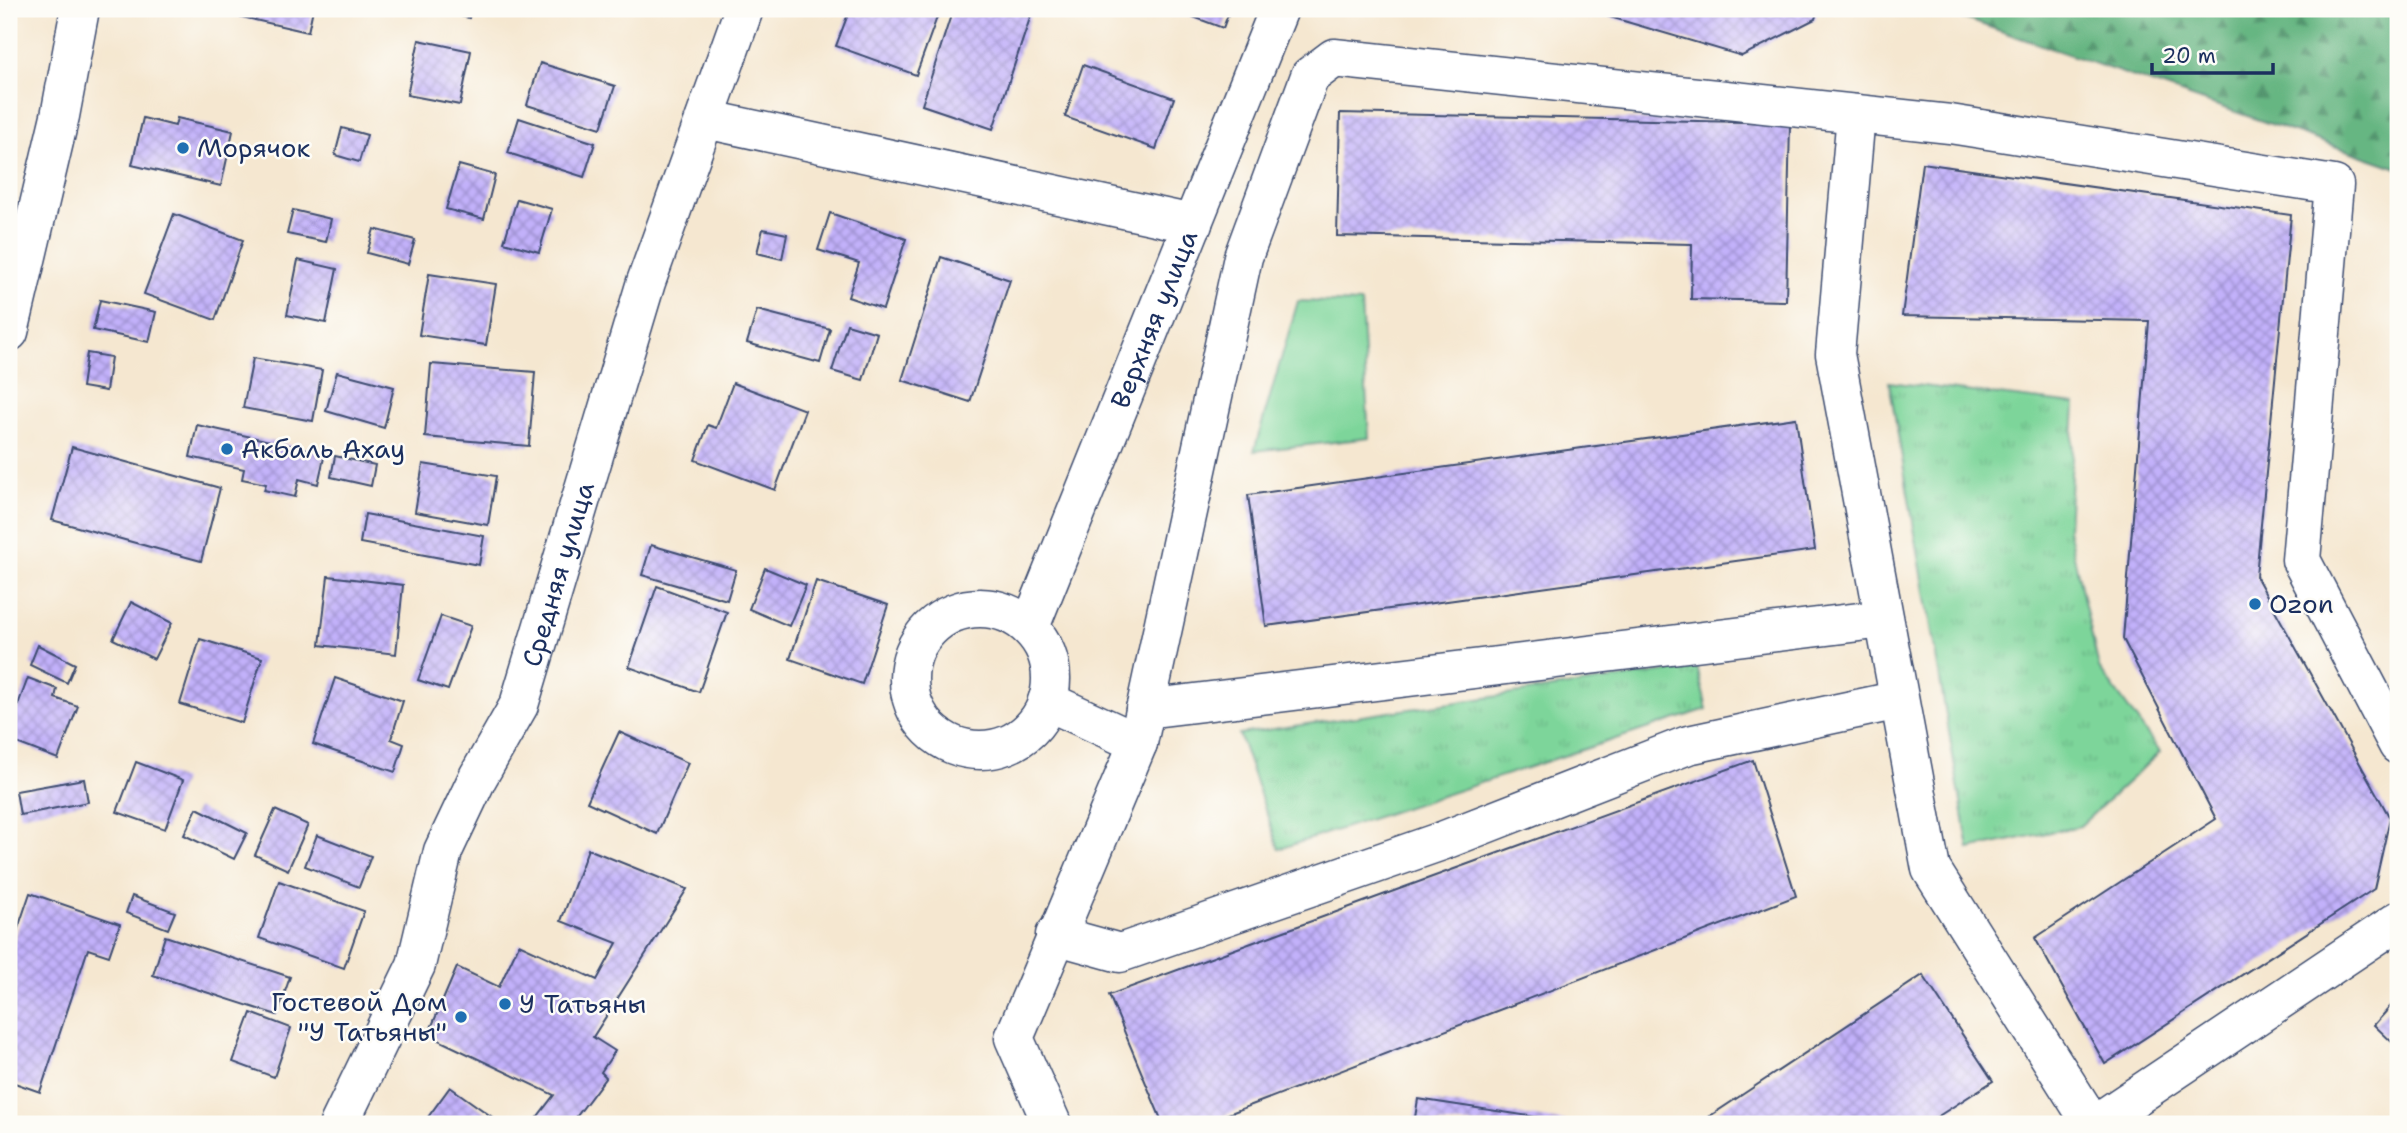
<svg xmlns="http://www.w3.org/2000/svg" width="2407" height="1133" font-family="'Shantell Sans',sans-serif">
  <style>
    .grass { fill: #7dd59a; stroke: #4c827c; stroke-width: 2 }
    .forest { fill: url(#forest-firs); stroke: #407270; stroke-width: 2 }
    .park { fill: url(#park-tufts); stroke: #4c827c; stroke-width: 2 }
    .building { fill: url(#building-cross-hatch) }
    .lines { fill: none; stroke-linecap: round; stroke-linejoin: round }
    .minor-casing { stroke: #3c4b6f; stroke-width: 41 }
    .major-casing { stroke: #3c4b6f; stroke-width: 41 }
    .minor { stroke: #fff; stroke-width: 38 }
    .major { stroke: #fff; stroke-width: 38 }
    .poi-dot { fill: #1f6fb2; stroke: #fdfcf7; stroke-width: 2.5 }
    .labels { text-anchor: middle; stroke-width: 5; stroke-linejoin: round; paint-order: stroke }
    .poi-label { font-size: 26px; fill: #1b2f5e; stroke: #fdfcf7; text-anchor: start }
    .street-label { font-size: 26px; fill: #1b2f5e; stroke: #fdfcf7 }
  </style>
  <defs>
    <pattern id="forest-firs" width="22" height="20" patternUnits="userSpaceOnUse" patternTransform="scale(1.75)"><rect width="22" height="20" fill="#66b682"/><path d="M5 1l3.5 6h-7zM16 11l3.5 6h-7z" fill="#53946e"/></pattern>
    <pattern id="park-tufts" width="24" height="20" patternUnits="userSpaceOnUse" patternTransform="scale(1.75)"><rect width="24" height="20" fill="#7dd59a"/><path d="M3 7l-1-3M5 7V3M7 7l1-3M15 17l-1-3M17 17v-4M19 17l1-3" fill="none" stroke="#6bb787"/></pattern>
    <pattern id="building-cross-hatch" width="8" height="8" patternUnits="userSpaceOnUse" patternTransform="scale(1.75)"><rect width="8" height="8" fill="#c2b1fa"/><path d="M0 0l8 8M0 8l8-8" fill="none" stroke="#9d90ce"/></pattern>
  </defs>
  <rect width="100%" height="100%" fill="#fdfcf7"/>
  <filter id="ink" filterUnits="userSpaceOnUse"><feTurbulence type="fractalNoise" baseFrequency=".0143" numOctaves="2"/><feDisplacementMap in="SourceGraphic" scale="14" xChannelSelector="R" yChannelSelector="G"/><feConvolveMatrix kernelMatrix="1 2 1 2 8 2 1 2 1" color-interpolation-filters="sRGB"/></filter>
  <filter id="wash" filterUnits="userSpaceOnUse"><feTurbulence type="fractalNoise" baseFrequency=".00686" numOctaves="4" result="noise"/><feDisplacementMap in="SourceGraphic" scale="28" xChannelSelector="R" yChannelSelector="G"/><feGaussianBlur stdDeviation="1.57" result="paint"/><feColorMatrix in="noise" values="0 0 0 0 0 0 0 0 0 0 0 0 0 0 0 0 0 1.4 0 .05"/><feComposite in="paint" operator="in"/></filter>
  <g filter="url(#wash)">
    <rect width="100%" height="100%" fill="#f5e7d0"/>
    <polygon class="grass" points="1298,301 1361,303 1369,438 1254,451"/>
    <polygon class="forest" points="1959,9 2398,9 2398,168 1957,16"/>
    <g class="park">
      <polygon points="1889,382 2075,404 2068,529 2099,668 2160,752 2080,826 1969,849"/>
      <polygon points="1697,667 1707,709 1279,849 1239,734"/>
    </g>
    <g id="blocks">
      <g class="building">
        <polygon points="221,9 313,9 308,32 220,12"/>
        <polygon points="433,9 471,9 469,18"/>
        <polygon points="850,9 940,9 916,75 836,46"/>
        <polygon points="953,9 1033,9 993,129 922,105"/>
        <polygon points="1172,9 1230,9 1223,28"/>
        <polygon points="1583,9 1818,9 1815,19 1742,56"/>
        <polygon points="419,40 471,51 460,105 407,95"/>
        <polygon points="540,63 615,86 601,128 527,105"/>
        <polygon points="1083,65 1174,98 1156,149 1065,117"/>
        <polygon points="1340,113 1790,123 1786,301 1691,299 1692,244 1337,236"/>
        <polygon points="143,118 175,126 177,118 233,131 221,186 132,165"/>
        <polygon points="519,118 595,143 584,177 508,153"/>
        <polygon points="342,128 367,135 359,162 335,155"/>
        <polygon points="1922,163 2291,215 2256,576 2390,818 2374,889 2105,1064 2035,938 2216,819 2123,639 2149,321 1902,316"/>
        <polygon points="459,165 495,175 484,219 446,209"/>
        <polygon points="517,199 552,209 539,252 504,242"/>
        <polygon points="293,210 331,219 326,242 287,234"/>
        <polygon points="830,213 906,239 883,309 848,297 859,263 818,250"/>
        <polygon points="174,214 243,240 215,320 144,294"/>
        <polygon points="374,229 415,240 408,264 367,253"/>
        <polygon points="763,229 787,234 782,259 757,253"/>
        <polygon points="941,257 1010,280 970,402 902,380"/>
        <polygon points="298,260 337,269 326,323 287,315"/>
        <polygon points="429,274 496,284 486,345 419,335"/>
        <polygon points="100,300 156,312 149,342 93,330"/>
        <polygon points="757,310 830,329 820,363 747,343"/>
        <polygon points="847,324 877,333 863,380 832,371"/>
        <polygon points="87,353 111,357 106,391 82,387"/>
        <polygon points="253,358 322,370 313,421 243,408"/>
        <polygon points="431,364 535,372 529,446 425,437"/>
        <polygon points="337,372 394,387 384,428 326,411"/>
        <polygon points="733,383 805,410 775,490 695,460 708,425 716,428"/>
        <polygon points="1796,418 1815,550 1266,626 1248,495"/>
        <polygon points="197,425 325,453 318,484 299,479 295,497 264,490 266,484 242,479 244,469 190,457"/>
        <polygon points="72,447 220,488 201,561 52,520"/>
        <polygon points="335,456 375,465 371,486 331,477"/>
        <polygon points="423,464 496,476 488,525 415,512"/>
        <polygon points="365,514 484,536 479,565 360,543"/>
        <polygon points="651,545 736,570 727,600 642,575"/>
        <polygon points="765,568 806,585 789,626 749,609"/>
        <polygon points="328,576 403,585 396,654 320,645"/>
        <polygon points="816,581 888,605 862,684 790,659"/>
        <polygon points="657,586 727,612 699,692 629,667"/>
        <polygon points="131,602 172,623 154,659 113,639"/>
        <polygon points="441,616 471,626 448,690 418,680"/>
        <polygon points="200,639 262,658 242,723 180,704"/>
        <polygon points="38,645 75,664 67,683 30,665"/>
        <polygon points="28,678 57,689 55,698 78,706 58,759 9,740 9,729"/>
        <polygon points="335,678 403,701 391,739 404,744 395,772 313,744"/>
        <polygon points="619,732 688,763 657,834 587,802"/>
        <polygon points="1753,760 1796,896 1202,1124 1163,1124 1109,995"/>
        <polygon points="136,762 183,780 165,829 117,812"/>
        <polygon points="84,779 88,802 20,815 16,791"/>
        <polygon points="197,808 247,833 234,859 184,835"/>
        <polygon points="275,810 308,825 288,870 255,855"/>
        <polygon points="317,835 371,856 359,887 305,866"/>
        <polygon points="588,849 687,889 593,1037 615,1051 601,1072 606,1077 571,1124 532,1124 554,1095 428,1035 457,967 499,987 519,944 597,980 617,943 561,921"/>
        <polygon points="279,881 364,911 344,968 259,938"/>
        <polygon points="30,893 120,924 109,956 88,949 40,1092 9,1081 9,955"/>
        <polygon points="132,896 175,912 168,929 126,913"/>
        <polygon points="165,936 290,977 277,1015 153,975"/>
        <polygon points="1923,975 1993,1081 1926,1124 1698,1124"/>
        <polygon points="2398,998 2398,1048 2374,1025"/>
        <polygon points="251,1013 291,1028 274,1077 233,1062"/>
        <polygon points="450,1087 502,1124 423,1124"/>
        <polygon points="1418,1099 1574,1123 1574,1124 1414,1124"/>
      </g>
    </g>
  </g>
  <g filter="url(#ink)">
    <use href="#blocks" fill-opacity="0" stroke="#3c4b6f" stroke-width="2"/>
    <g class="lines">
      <g class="minor-casing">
        <g id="minor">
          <polyline points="1856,114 1835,354 1931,869 2092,1124"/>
          <polyline points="705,119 1193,224"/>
          <circle cx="980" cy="679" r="71"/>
          <path id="s1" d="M 1030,627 L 1279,9"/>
          <polyline points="1047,701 1138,743"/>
          <polyline points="1145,709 1884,619"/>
          <polyline points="1055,935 1120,953 1442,841 1688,745 1899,700"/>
          <path id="s2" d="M 339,1124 L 416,965 L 443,851 L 478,777 L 519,705 L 646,282 L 744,9"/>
          <polyline points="1052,1124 1014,1038 1138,743 1243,257 1310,76 1334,58 1950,124 2334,185 2301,560 2398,745"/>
          <polyline points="2095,1124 2398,921"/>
        </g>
      </g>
      <g class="major-casing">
        <polyline id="major" points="9,332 60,116 80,9"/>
      </g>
      <use href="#minor" class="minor"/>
      <use href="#major" class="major"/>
    </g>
  </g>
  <g class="poi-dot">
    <circle cx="183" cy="148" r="7"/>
    <circle cx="227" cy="449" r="7"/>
    <circle cx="2255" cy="604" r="7"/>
    <circle cx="505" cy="1004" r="7"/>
    <circle cx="461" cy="1017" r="7"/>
  </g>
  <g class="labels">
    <g class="poi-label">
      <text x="197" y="157">Морячок</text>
      <text x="241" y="458">Акбаль Ахау</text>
      <text x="2269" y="613">Ozon</text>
      <text x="447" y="1011" text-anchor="end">Гостевой Дом<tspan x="447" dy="30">"У Татьяны"</tspan></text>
      <text x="519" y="1013">У Татьяны</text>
    </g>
    <g class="street-label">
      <text dy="9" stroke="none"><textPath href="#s1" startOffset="332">Верхняя улица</textPath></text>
      <text dy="9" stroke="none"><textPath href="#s2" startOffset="595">Средняя улица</textPath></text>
    </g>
  </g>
  <rect width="2407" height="1133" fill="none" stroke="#fdfcf7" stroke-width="35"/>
  <path d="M2152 63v10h121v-10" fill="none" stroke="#1b2f5e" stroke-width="3.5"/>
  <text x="2162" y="63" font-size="21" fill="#1b2f5e" stroke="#fdfcf7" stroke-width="5" paint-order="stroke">20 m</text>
</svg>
